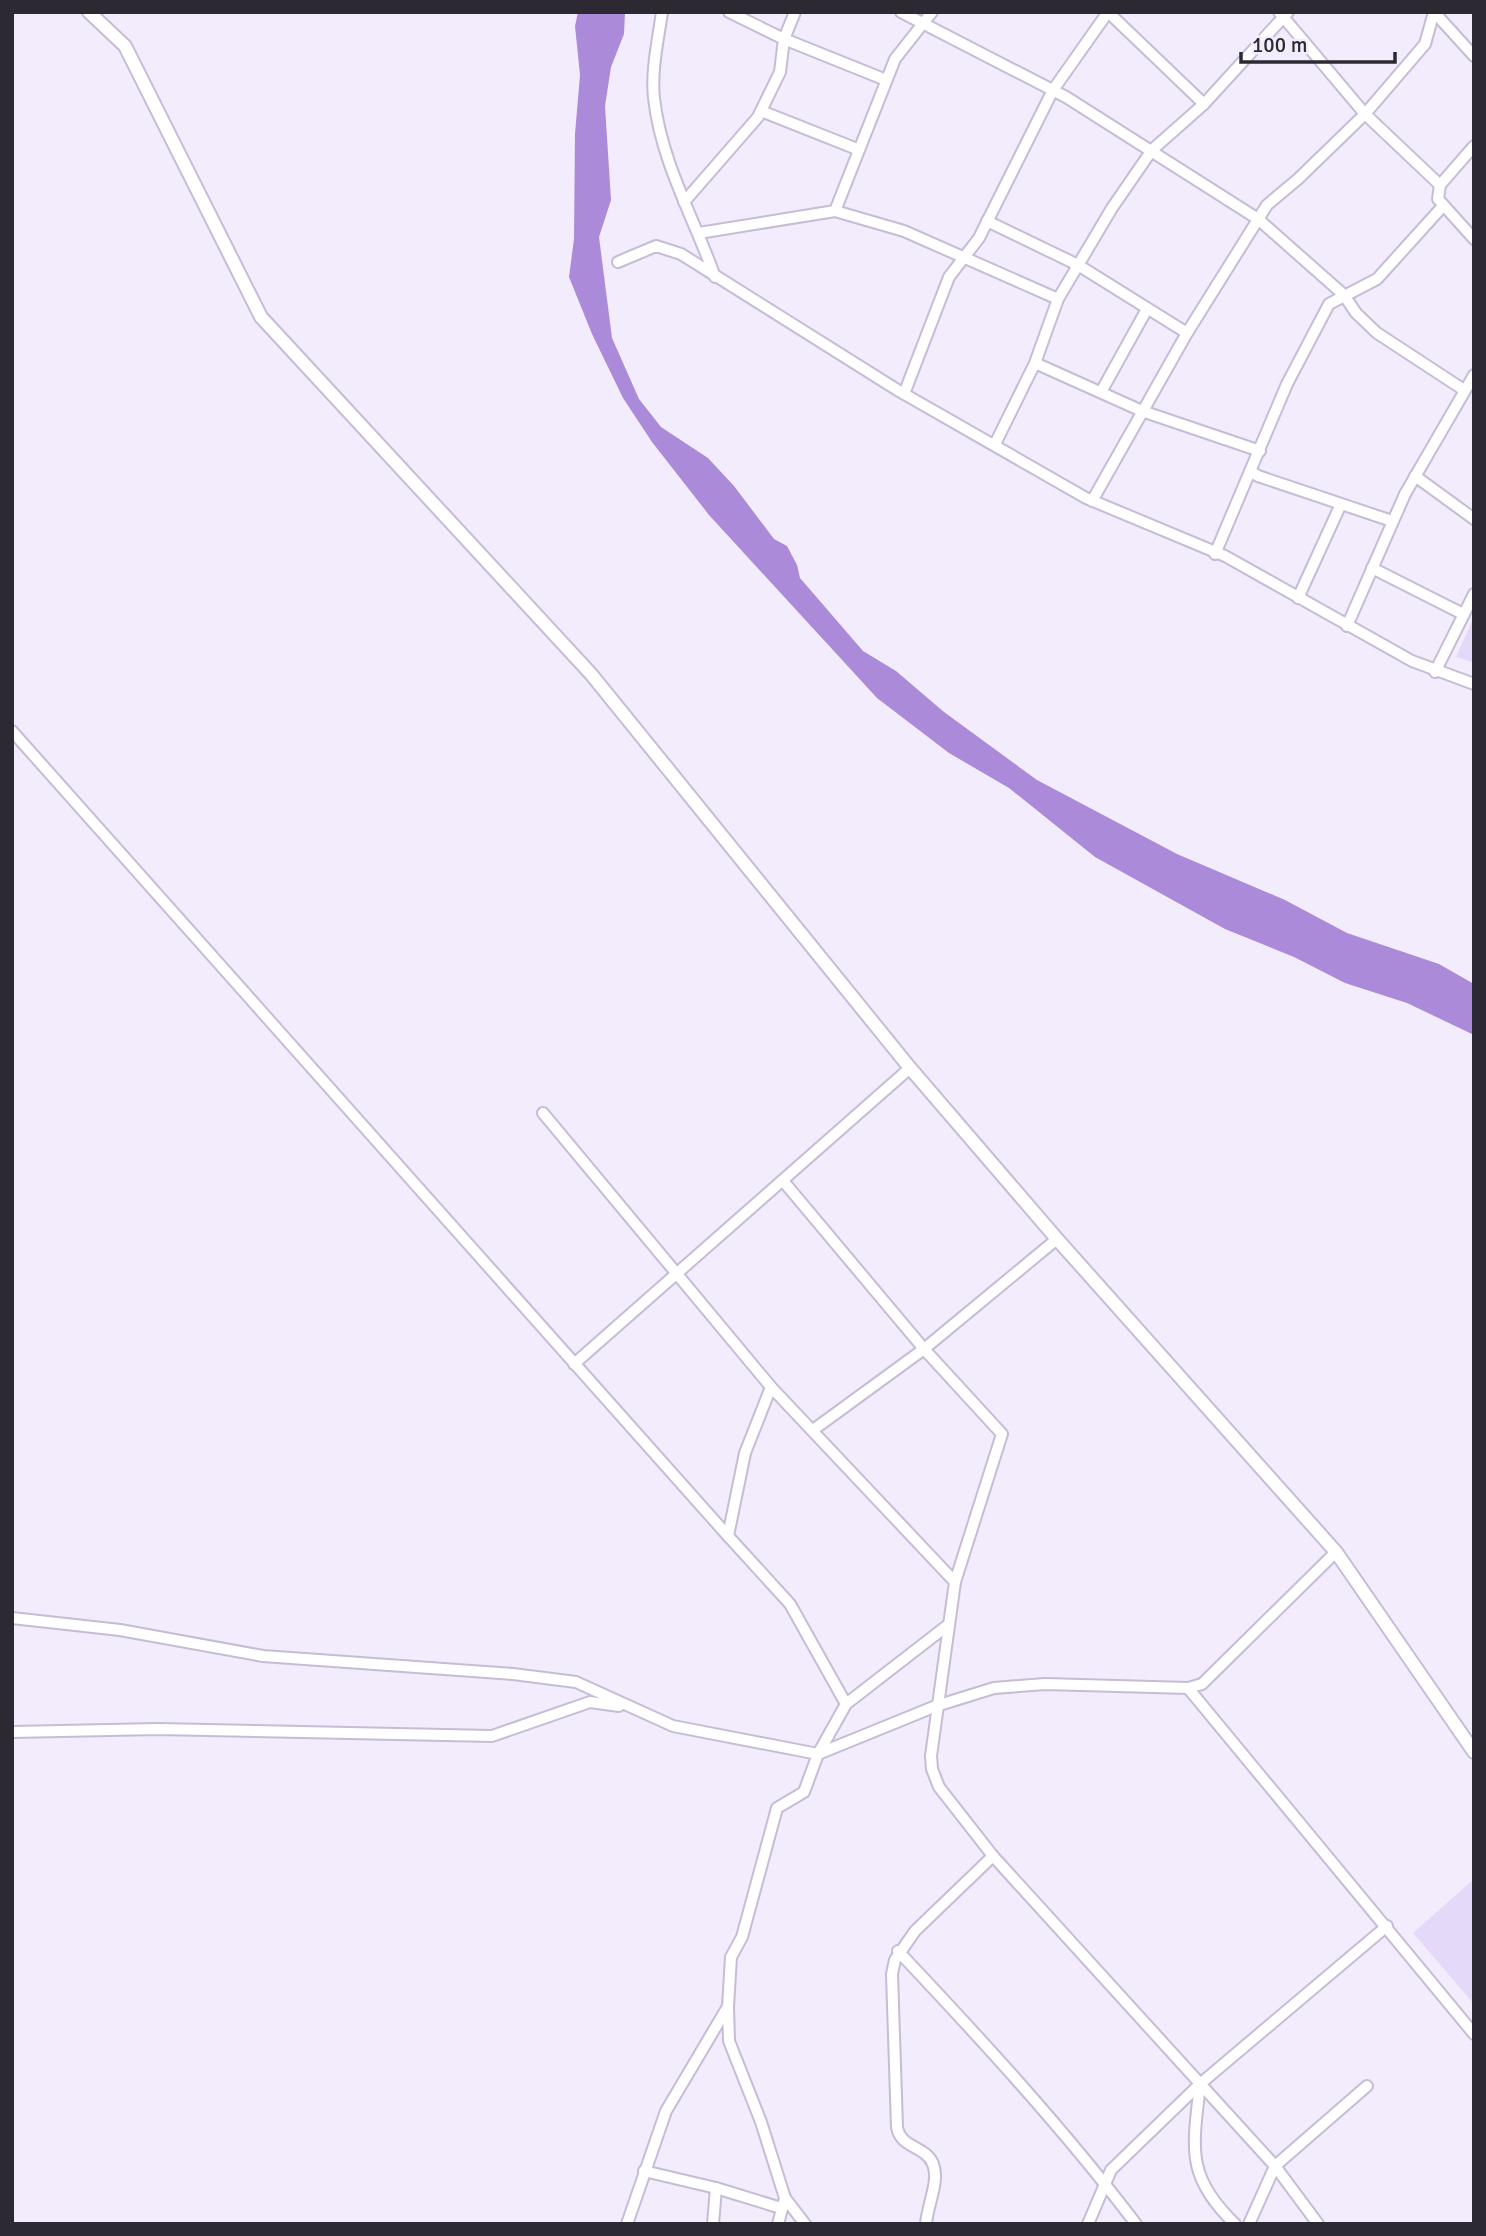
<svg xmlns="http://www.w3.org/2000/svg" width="1486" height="2236" font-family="Signika,sans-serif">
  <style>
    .green { fill: #e5d9fa }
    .water { fill: #ab8bd9 }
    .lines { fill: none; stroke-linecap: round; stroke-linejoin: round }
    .minor-casing { stroke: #c6bcd6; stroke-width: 14 }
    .tertiary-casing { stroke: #c6bcd6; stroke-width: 16 }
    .minor { stroke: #fff; stroke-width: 10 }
    .tertiary { stroke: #fff; stroke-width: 12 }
  </style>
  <rect width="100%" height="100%" fill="#f2ecfc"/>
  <g class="green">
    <polygon points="1474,617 1474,663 1456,657"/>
    <polygon points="1474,1879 1474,2004 1413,1933"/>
  </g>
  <polygon class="water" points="578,12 625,12 624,34 611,67 605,106 611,200 599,237 612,338 639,399 661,427 708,458 734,486 774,539 787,546 797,565 800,578 863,651 896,671 944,712 1037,780 1177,854 1285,900 1347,933 1439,964 1474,984 1474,1035 1407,1003 1345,983 1294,957 1225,929 1095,857 1009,788 949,753 877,698 709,515 652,442 623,398 592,334 569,277 574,239 575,134 580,75 575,26"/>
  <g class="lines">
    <g class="minor-casing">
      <g id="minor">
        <path d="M 662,12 C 658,41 651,70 654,98 C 661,162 694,218 715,277"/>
        <polyline points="729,12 784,39 886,80"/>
        <polyline points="901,12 1066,97 1258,219 1344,295 1356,313 1377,333 1464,390"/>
        <polyline points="1279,12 1365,114 1440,185"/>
        <polyline points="1434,12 1474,56"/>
        <polyline points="761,111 857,149"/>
        <polyline points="1474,146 1440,185 1438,199 1474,239"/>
        <polyline points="684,202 758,117 780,72 784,39 795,12"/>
        <polyline points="835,211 895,59 932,12"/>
        <polyline points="987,221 1078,265 1187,333"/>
        <polyline points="699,233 835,211 904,231 1058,299"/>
        <polyline points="618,262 656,246 681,254 899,391 1086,498 1225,556 1412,661 1474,684"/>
        <polyline points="1035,363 1142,411 1260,451"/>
        <polyline points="1101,392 1147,309"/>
        <polyline points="904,394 949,277 979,238 1053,90 1108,12 1204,104"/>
        <polyline points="995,444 1035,363 1058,299 1112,208 1152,150 1204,104 1288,12"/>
        <polyline points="1250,471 1258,476 1392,521"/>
        <polyline points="1415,476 1474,519"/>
        <polyline points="1092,501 1187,333 1267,205 1298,179 1365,114 1425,44 1434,12"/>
        <polyline points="1215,554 1287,384 1329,304 1377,279 1443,206"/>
        <polyline points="1372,568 1463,614"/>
        <polyline points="1298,598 1341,504"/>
        <polyline points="1347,626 1405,494 1474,375"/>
        <polyline points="1435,672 1474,594"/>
        <polyline points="12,731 728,1536"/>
        <polyline points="543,1113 771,1387 955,1582"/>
        <polyline points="784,1182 924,1349 1002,1434 955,1582 931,1756 932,1769 939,1787 993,1856 1275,2166 1318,2224"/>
        <polyline points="574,1364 910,1068"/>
        <polyline points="771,1387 745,1453 728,1536 790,1604 846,1704"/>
        <polyline points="813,1430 924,1349 1057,1239"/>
        <polyline points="12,1618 120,1630 263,1656 513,1674 576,1682 673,1726 818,1754 936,1706 994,1688 1045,1684 1188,1688 1202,1684 1336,1552"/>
        <polyline points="1188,1688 1474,2034"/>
        <polyline points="12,1732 158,1729 492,1736 590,1702 619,1706"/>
        <path d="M 898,1951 C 981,2039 1063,2128 1136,2224"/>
        <path d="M 1200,2084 C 1193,2148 1185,2176 1235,2224"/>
        <polyline points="644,2171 716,2188 781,2208"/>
        <polyline points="785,2198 805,2224"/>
        <polyline points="627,2224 666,2111 727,2008"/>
        <polyline points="713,2224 716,2188"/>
        <polyline points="778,2224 785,2198 761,2122 729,2041 728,2007 731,1957 742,1937 777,1808 804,1792 818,1754 846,1704 948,1625"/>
        <path d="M 926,2224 C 927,2206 940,2181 933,2164 C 926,2146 900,2148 897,2127 L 892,1974 L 895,1960 L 915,1931 L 993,1856"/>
        <polyline points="1088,2224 1111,2170 1200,2084 1387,1926"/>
        <polyline points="1249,2224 1275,2166 1367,2086"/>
      </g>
    </g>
    <g class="tertiary-casing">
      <polyline id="tertiary" points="89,12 125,46 261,317 591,674 910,1068 1057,1239 1336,1552 1474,1752"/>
    </g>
    <use href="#minor" class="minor"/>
    <use href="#tertiary" class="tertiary"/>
  </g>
  <rect width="1486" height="2236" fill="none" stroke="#2d2933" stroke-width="28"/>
  <path d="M1241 52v10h154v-10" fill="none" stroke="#2d2933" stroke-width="3.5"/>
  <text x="1252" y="52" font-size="21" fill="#2d2933" stroke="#f2ecfc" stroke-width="5" paint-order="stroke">100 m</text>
</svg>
